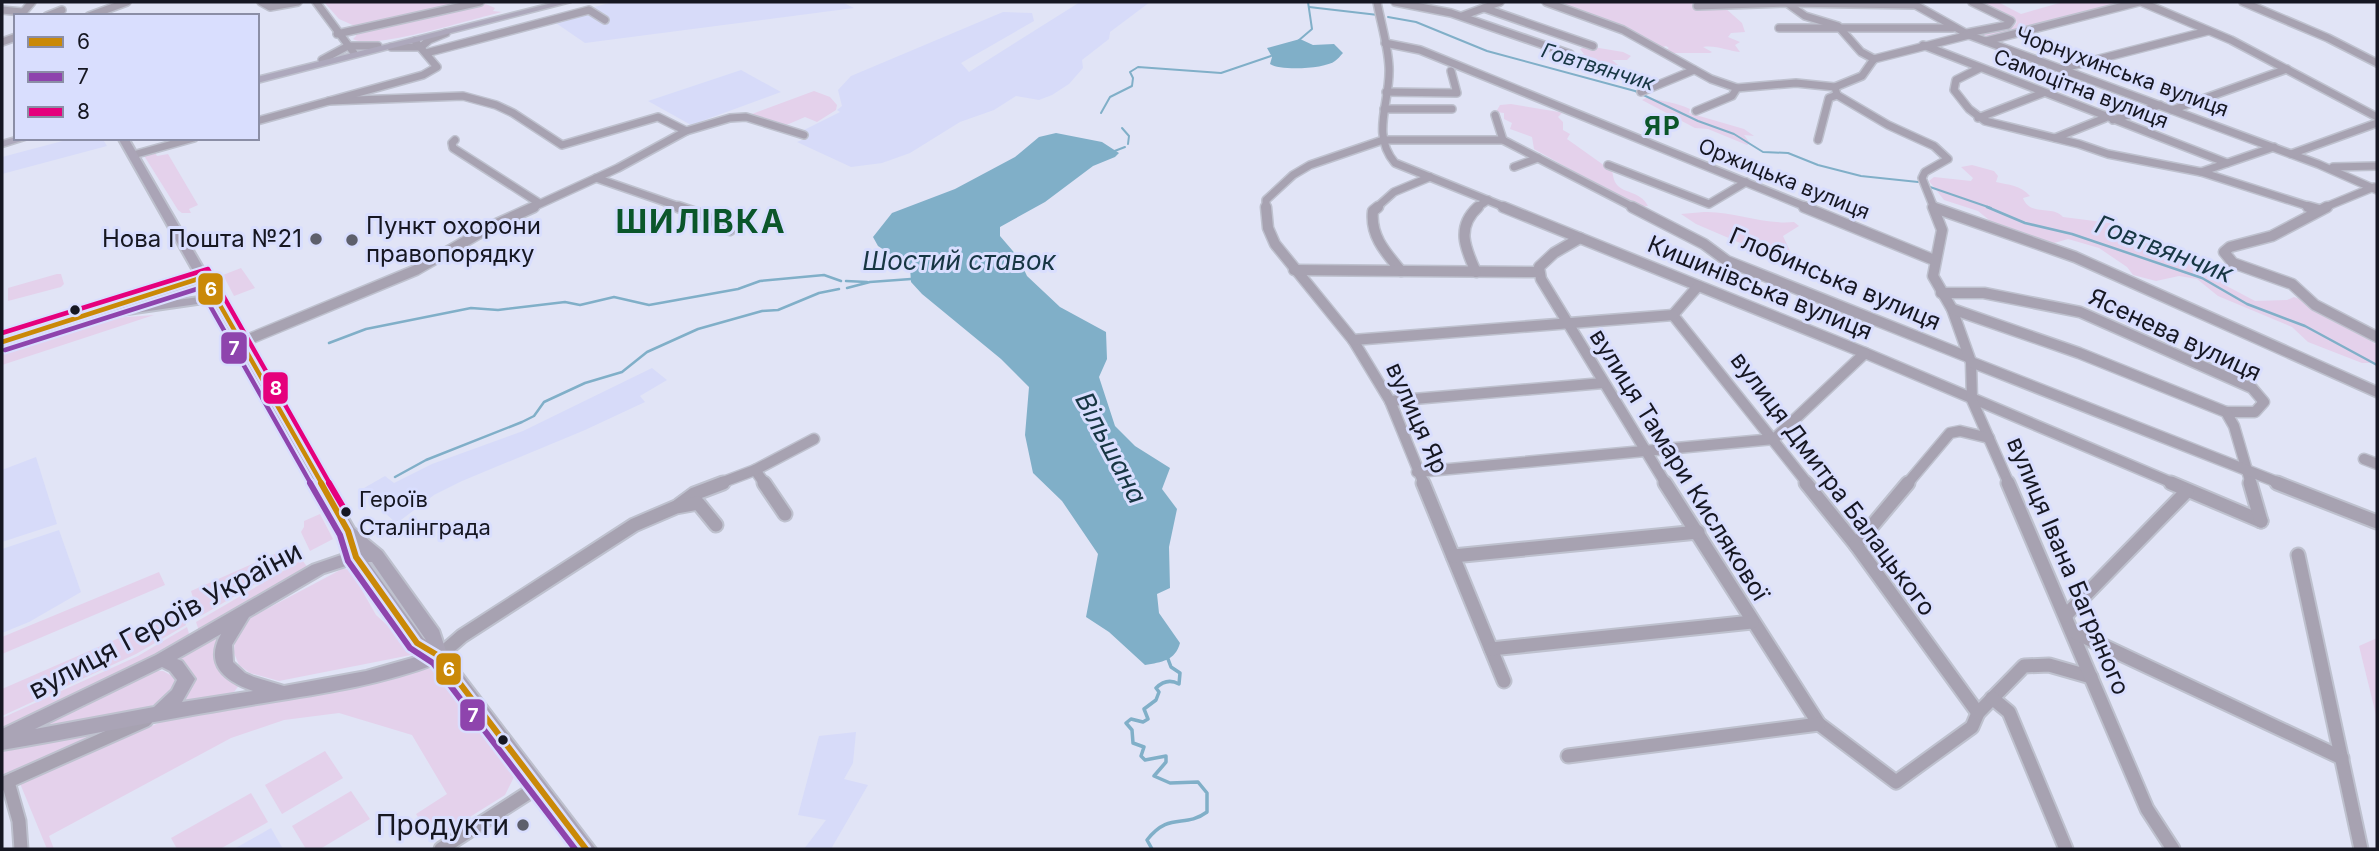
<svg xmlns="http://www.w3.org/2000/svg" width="2379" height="851" font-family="Inter,sans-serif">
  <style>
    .built { fill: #d7dbf9 }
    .green { fill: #e4d1eb }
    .water { fill: #80afc8 }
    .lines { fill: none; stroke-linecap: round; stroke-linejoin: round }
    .stream-far2 { stroke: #80afc8; stroke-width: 2 }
    .stream-far1 { stroke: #80afc8; stroke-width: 2.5 }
    .stream { stroke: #80afc8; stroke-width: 3.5 }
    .minor-far2-casing { stroke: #bec1ce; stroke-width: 10 }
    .minor-far1-casing { stroke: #bec1ce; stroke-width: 13 }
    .minor-casing { stroke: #bec1ce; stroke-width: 17 }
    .major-casing { stroke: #bec1ce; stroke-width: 4 }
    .highway-casing { stroke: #bec1ce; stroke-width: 3 }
    .minor-far2 { stroke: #a7a2b1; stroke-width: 7 }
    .minor-far1 { stroke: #a7a2b1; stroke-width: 10 }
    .minor { stroke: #a7a2b1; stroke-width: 13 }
    .major { fill: #aaa4b6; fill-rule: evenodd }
    .highway { fill: #ada8bc; fill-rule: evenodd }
    .bus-1-far1-casing { stroke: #d9defe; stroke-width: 9 }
    .bus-1-casing { stroke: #d9defe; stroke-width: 11 }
    .bus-2-far1-casing { stroke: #d9defe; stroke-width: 9 }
    .bus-2-casing { stroke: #d9defe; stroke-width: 11 }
    .bus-3-far1-casing { stroke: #d9defe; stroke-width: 9 }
    .bus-3-casing { stroke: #d9defe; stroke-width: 11 }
    .bus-1-far1 { stroke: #ca8907; stroke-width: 4.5 }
    .bus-1 { stroke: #ca8907; stroke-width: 6 }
    .bus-2-far1 { stroke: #8e44ad; stroke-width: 4.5 }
    .bus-2 { stroke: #8e44ad; stroke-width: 6 }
    .bus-3-far1 { stroke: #e5007d; stroke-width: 4.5 }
    .bus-3 { stroke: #e5007d; stroke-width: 6 }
    .poi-dot { fill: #5d5f6c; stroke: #d9defe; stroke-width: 2.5 }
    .bus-dot { fill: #161722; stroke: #d9defe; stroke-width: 2.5 }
    .labels { text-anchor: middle; stroke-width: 6; stroke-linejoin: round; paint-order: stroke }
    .far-water-label { font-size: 21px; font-style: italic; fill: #173643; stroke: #d9defe }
    .far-street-label { font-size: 21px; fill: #161722; stroke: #d9defe }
    .bus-label { font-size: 22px; fill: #161722; stroke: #d9defe; text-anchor: start }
    .poi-label { font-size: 24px; fill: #161722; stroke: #d9defe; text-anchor: start }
    .street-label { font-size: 24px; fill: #161722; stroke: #d9defe }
    .far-district-label { font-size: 26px; font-weight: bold; letter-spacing: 2px; fill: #0b562a; stroke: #d9defe }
    .water-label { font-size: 26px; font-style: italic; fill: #173643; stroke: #d9defe }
    .near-street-label { font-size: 28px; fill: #161722; stroke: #d9defe }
    .near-poi-label { font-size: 28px; fill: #161722; stroke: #d9defe; text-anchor: end }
    .district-label { font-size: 32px; font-weight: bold; letter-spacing: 2px; fill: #0b562a; stroke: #d9defe }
    .line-badge { stroke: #d9defe; stroke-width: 2.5 }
    .badge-label { font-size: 19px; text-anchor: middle; font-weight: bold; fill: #fff }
  </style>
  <rect width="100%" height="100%" fill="#e1e4f6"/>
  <g class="built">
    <polygon points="613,2 842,2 854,8 585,43 550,19"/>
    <polygon points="1080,2 1150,2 1110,32 1109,39 1082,60 1083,68 1069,84 1052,95 1039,100 1016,96 994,110 960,122 910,153 882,163 851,167 797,142 804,139 802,131 840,112 837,110 842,106 838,90 851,76 1003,12 1032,13 1034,21 961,63 969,72"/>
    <polygon points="741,70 781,92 691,125 648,101"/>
    <polygon points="74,138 102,138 107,146 2,174 2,157"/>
    <polygon points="652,368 667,380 640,396 645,402 585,430 462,481 434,495 401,520 395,522 374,503 364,488 385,476 394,483 432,464 523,431"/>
    <polygon points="36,457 57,524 2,542 2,470"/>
    <polygon points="59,530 81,592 29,622 2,633 2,549"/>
    <polygon points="856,732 853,763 844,779 868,785 831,849 804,849 826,820 798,815 819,736"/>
    <polygon points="271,828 283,849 234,849"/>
  </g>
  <g class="green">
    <path d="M 324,2 L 481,2 L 495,8 L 493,11 L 502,12 C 475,18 372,51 353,39 L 356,36 L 357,27 L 339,19 Z"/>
    <path d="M 1559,2 L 1688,2 L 1725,8 L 1742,23 L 1745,32 L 1731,33 L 1728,37 L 1740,42 L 1735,45 L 1740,52 C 1727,51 1717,45 1703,47 L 1712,52 L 1710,53 L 1671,53 L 1666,50 L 1669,48 L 1666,46 L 1660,48 L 1557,3 Z"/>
    <polygon points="1982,2 1998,2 2021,14 2063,2 2128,2 1991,37 1978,34 2014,26 2017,22"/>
    <polygon points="1587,46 1623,52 1631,56 1627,60 1612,60 1618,65 1598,65 1616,74 1613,77 1602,75 1596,71 1585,71 1564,59 1564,57 1584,54 1580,49"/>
    <polygon points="814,91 830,97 837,105 836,110 817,122 805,117 784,126 752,114"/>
    <path d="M 1648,97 C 1663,102 1676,102 1690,109 L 1689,113 L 1744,129 L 1754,136 L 1744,135 L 1750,143 L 1747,145 L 1708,129 L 1695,128 L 1642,100 Z"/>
    <path d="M 1511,104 L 1559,112 L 1562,113 L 1558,117 L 1563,122 L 1563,130 L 1570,134 L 1567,139 L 1612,171 C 1613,174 1613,178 1615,182 C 1621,194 1640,190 1648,206 L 1637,207 L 1534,149 L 1532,137 L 1510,129 L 1512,123 L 1504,119 L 1504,113 L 1496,112 L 1500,105 Z"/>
    <polygon points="154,151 157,156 168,154 198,205 189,209 191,213 182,213 178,210 143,154"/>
    <path d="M 1972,165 L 1994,171 L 1998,176 L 1996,182 C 2009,185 2020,185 2030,196 L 2023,198 C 2030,217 2053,205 2063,217 L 2110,223 L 2155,241 L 2177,256 L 2208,262 L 2220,273 L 2221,283 L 2255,301 L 2287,300 L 2294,297 L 2303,300 L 2332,321 L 2347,326 L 2377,345 L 2377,363 L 2362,363 L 2308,342 L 2292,327 L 2218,296 L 2197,279 L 2179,276 L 2156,281 L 2133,275 L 2127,267 L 2099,248 L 2068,239 L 2047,245 L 1994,224 L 1978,211 L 1944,200 L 1929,181 L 1934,177 L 1971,181 L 1973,178 L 1961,167 Z"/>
    <path d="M 1704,212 C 1734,211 1762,225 1794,222 L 1799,226 L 1783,236 L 1790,251 L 1781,252 L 1776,257 L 1773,257 L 1696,224 L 1681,214 Z"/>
    <polygon points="241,268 255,288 234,296 223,275"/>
    <polygon points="57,274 61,274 64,284 61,287 8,301 8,288"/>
    <polygon points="154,315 2,365 2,347 87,320"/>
    <polygon points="320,514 333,539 310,551 301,532 304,527 304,521"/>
    <polygon points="286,549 276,572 199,617 191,591"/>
    <polygon points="302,560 309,569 199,631 196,622"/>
    <polygon points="342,569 350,569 376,615 415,650 411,655 279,681 250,673 239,665 234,653 235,639 248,619"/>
    <polygon points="159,572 165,585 2,654 2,637"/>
    <polygon points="181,611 186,625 136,654 2,716 2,689"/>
    <polygon points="187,627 190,637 159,655 73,698 2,729 2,718 138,656"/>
    <polygon points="225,632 218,649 240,684 234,692 185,702 181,698 194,675 179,658 181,654"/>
    <polygon points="2377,638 2377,719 2359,646"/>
    <polygon points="433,668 514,777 505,795 433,840 416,814 447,794 412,735 339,713 284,720 231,738 49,836 54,849 47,849 19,781 171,718"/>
    <path d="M 153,671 L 163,671 L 176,678 C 176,695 156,704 142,710 L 34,730 Z"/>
    <polygon points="135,723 2,778 2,752"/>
    <polygon points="325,751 343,778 282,814 265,785"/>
    <polygon points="351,791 370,819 320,849 306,849 292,826"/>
    <polygon points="251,793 268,822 220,849 177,849 171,838"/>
  </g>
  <g class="water">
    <path d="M 1300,39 L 1313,45 L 1334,44 L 1343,53 C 1340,56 1338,59 1335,61 C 1325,69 1280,71 1270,64 L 1272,57 L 1267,48 Z"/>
    <path d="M 1056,133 L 1102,142 L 1119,153 L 1115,157 L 1093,166 L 1045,202 L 1000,227 L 1000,236 L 1018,257 L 1027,276 L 1060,307 L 1106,332 L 1107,359 L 1099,377 L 1115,426 L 1135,446 L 1170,468 L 1162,489 L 1177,509 L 1169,547 L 1170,588 L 1157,594 L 1159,613 L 1180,643 C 1175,661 1162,662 1145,665 L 1109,632 L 1086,617 L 1098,554 L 1062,501 L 1033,473 L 1025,435 L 1029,387 L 1001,359 L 922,294 L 911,282 L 910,267 L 878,246 L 873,237 L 892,213 L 955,189 L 1015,157 L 1039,137 Z"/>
  </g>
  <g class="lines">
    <g class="stream-far2">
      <polyline points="1309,7 1378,15"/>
      <polyline points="1388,17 1416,22 1487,51 1635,91 1698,121 1734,134 1763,152 1788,153 1818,165 1861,176 1918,182"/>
      <polyline points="1298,41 1312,29 1308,2"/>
      <polyline points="1101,113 1110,97 1132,86 1133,78 1130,72 1138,67 1221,73 1271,56"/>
      <polyline points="1122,128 1129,136 1128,144"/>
      <polyline points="1112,152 1125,147"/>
      <polyline points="1930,187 1991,208"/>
    </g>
    <g class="stream-far1">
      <polyline points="1987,207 2025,223 2072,234 2202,278 2247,304 2305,326 2377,365"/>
      <polyline points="846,281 867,282"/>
      <polyline points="847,288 870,282 911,279"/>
      <polyline points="329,343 366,329 471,308 498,310 565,302 580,305 614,297 649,305 738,289 760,281 824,275 841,281"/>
      <polyline points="395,477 426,460 522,422 534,416 544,402 585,383 622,372 647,352 698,329 762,311 778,310 819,293 839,289"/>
    </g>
    <path class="stream" d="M 1152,849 L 1147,840 C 1170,811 1184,829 1207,812 L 1207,793 L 1198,782 L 1170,783 L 1154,776 L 1166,762 L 1166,756 L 1145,760 L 1141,756 L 1144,747 L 1133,743 L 1132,730 L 1126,723 L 1131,719 L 1143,722 L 1148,719 L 1144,709 L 1156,700 L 1159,692 L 1156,688 C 1163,681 1170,679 1179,684 L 1180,673 L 1171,667 L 1168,659"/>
    <g class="minor-far2-casing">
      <g id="minor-far2">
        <polyline points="261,2 270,7 298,2"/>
        <polyline points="316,2 354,53"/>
        <path d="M 1377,2 C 1381,24 1388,45 1389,67 C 1391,101 1370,134 1395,163 L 1507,208"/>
        <polyline points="1395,2 1451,13 1570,54"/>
        <polyline points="1546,2 1623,30 1711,79 1737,88"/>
        <polyline points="1910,2 1969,35 2318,164 2377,190"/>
        <polyline points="2141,2 2231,40 2377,117"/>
        <polyline points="2243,2 2328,38 2377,63"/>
        <polyline points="1787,3 1805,16 1838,26 1861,52 1874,59"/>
        <polyline points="1697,6 1787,3 1914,5"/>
        <polyline points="1484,8 1593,46"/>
        <polyline points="2,10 22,12"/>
        <polyline points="20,16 32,2"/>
        <polyline points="47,16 62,10"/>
        <polyline points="89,16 127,2"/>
        <polyline points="1462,16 1500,2"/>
        <polyline points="1779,28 1953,28"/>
        <polyline points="1967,33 2008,25 2011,21 1972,2"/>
        <polyline points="337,34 480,2"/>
        <polyline points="1986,41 2139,2"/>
        <polyline points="2,42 16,37"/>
        <polyline points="1385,43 1420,50 1809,208"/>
        <polyline points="1923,45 2227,163"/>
        <polyline points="391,47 421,47 429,40 446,33"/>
        <polyline points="426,53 589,10 605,20"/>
        <polyline points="1874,59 1862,76 1835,87 1837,95 1888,125 1934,146 1948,159 1925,172 1922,178 1934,208"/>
        <polyline points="1874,59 1969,35"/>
        <polyline points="322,60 348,46 378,46"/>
        <polyline points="1980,68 1956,80 1954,90 1969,109 1985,121 2079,144 2108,154 2201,172 2314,208"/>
        <polyline points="2064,68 2208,31"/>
        <polyline points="1386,92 1457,93 1451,71"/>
        <polyline points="1641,92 1694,70"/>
        <polyline points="329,101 463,96 496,105 513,113 562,145 658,117 686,131 730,118 746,117 804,135"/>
        <polyline points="1384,109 1452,109"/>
        <polyline points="2172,110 2287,69"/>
        <polyline points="1696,111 1732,96 1737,88 1796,83 1835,87"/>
        <polyline points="1495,115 1503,140 1635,208"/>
        <polyline points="1978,118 2043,93"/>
        <polyline points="2113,120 2160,105"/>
        <polyline points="257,121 423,75 437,67 415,41"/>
        <polyline points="2055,138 2105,118"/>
        <polyline points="455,140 452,143 453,148 539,203"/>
        <polyline points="1818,140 1829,98 1837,95"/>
        <polyline points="2291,154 2377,123"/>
        <polyline points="133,155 194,138"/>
        <polyline points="1608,165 1709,204 1746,182"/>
        <polyline points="1514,167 1538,158"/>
        <polyline points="2333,167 2377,166"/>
        <polyline points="2201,172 2274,147"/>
        <polyline points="596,178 683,208"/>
        <polyline points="531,208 618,168 686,131"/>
        <polyline points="1266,208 1266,200 1293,175 1310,165 1383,140 1503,140"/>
        <polyline points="1376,208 1394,192 1430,177"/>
        <polyline points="1476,208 1488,200"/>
        <polyline points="2323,208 2374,187"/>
      </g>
    </g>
    <g class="minor-far1-casing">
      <g id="minor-far1">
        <polyline points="678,207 702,215 730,230"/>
        <polyline points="1266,207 1268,228 1275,244 1353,340 1390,401 1424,484"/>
        <path d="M 1378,207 L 1373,211 C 1370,236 1386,253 1401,271"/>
        <polyline points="1503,207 1865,353 2175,484"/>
        <polyline points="1632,207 1704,244 1727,261 1968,357"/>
        <polyline points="1804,207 1934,260"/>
        <polyline points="1933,207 1942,230 1933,276 1952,309 1971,362 1972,400 2009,484"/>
        <polyline points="2308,207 2319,210"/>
        <polyline points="2327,207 2272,236 2230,247 2224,252 2233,263 2292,284 2315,305 2377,337"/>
        <polyline points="1935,208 2075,257 2377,392"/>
        <polyline points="1580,238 1554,253 1539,267 1541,279 1666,484"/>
        <polyline points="1294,270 1538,272"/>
        <path d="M 1476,272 C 1465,248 1456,227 1478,207"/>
        <polyline points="1698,286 1673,315 1808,484"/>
        <polyline points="1941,293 1984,293 2080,312 2252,388 2264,402 2255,412 2226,412"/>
        <polyline points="1952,309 2079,353 2226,412 2234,426 2251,484"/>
        <polyline points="1353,340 1673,315"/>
        <polyline points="242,342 416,270 490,227 534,207"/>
        <polyline points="1971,362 2282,484"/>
        <polyline points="1390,401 1603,383"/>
        <polyline points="2364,459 2377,464"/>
        <polyline points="755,470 765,484"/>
        <polyline points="1417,472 1774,439 1865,353"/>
        <polyline points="718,484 755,470 814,439"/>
        <polyline points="1907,484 1950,433 1960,431 1989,438"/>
      </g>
    </g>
    <g class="minor-casing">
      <g id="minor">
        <polyline points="764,483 785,514"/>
        <polyline points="1423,483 1504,681"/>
        <polyline points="1665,483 1819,724 1896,782 1972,727 1978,713 2024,666 2049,665 2091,677"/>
        <polyline points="1806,483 1856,545 1978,713"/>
        <polyline points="2008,483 2147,809 2173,849"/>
        <polyline points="2171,483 2261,521"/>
        <polyline points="2250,483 2261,521"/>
        <polyline points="2277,483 2377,522"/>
        <polyline points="679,505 694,494 723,483"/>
        <polyline points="1856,545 1908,483"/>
        <polyline points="2298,555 2361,849"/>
        <polyline points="1453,556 1698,532"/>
        <polyline points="2066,615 2187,491"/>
        <polyline points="2074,632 2342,758"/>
        <polyline points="1491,649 1752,622"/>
        <polyline points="439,656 462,636 634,525 676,507 698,503 716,525"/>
        <polyline points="1992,698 2009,712 2066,849"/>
        <polyline points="1568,756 1819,724"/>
        <polyline points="8,782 19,821 21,849"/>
        <polyline points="2,784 146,720"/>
        <polyline points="441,849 539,786"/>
      </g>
    </g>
    <g class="major-casing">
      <path id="major" d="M 118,138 L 128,138 L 354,528 L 382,551 L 439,630 L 447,654 L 596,849 L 575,849 L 436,664 C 367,690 294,697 222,710 C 148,722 75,738 2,750 L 2,729 L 156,655 L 312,565 L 347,553 L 340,531 L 211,302 L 121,315 L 117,314 L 116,309 L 2,346 L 2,338 L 196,276 ZM 200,282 L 207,296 L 124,307 ZM 368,562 L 372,562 L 426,640 L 423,638 ZM 352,564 L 411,648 L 423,655 L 366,671 L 284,686 L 254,677 L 245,673 L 233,662 L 232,645 L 249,617 L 324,573 ZM 221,634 C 204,665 225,681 253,691 L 182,702 L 195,679 L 182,661 L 177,659 ZM 162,667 L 170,671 L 177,680 L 172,690 L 154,707 L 35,729 Z"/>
    </g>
    <g class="highway-casing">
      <g id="highway">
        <polygon points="556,2 571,2 257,83 257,77"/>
        <polygon points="16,137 31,138 2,147 2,141"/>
      </g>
    </g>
    <use href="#minor-far2" class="minor-far2"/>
    <use href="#minor-far1" class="minor-far1"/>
    <use href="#minor" class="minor"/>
    <use href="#major" class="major"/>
    <use href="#highway" class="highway"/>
    <g class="bus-1-far1-casing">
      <polyline id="bus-1-far1" points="2,342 204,277 322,484"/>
    </g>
    <g class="bus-1-casing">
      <polyline id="bus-1" points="321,483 348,531 356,557 417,643 439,656 586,849"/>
    </g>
    <g class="bus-2-far1-casing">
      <polyline id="bus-2-far1" points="5,350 200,288 311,484"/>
    </g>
    <g class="bus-2-casing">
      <polyline id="bus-2" points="310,483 340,535 348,561 410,648 433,663 575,849"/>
    </g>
    <g class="bus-3-far1-casing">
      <polyline id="bus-3-far1" points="2,333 208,269 330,484"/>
    </g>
    <g class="bus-3-casing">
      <polyline id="bus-3" points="329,483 346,512"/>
    </g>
    <use href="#bus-1-far1" class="bus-1-far1"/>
    <use href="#bus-1" class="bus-1"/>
    <use href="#bus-2-far1" class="bus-2-far1"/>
    <use href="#bus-2" class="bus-2"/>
    <use href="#bus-3-far1" class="bus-3-far1"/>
    <use href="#bus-3" class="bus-3"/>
  </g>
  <g class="poi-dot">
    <circle cx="316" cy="239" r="7"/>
    <circle cx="352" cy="240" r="7"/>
    <circle cx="523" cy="825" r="7"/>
  </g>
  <g class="bus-dot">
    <circle cx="75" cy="310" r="6"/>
    <circle cx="346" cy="512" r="6"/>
    <circle cx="503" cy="740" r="6"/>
  </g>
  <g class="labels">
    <g class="far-water-label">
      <text transform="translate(1598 67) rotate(17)" y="7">Говтвянчик</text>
    </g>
    <g class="far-street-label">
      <text transform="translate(2122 72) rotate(20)" y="7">Чорнухинська вулиця</text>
      <text transform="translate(2081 89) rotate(21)" y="7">Самоцітна вулиця</text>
      <text transform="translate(1784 179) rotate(22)" y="7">Оржицька вулиця</text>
    </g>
    <g class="bus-label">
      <text x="359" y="507">Героїв<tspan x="359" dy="28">Сталінграда</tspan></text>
    </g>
    <g class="poi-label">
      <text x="366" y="234">Пункт охорони<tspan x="366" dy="28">правопорядку</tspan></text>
      <text x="302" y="247" text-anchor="end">Нова Пошта №21</text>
    </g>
    <g class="street-label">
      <text transform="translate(1835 279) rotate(23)" y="8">Глобинська вулиця</text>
      <text transform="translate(1760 288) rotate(22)" y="8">Кишинівська вулиця</text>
      <text transform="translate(2175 335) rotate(25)" y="8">Ясенева вулиця</text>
      <text transform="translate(1417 418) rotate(66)" y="8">вулиця Яр</text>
      <text transform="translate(1679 465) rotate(58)" y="8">вулиця Тамари Кислякової</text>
      <text transform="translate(1833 484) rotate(53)" y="8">вулиця Дмитра Балацького</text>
      <text transform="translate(2068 566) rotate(67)" y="8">вулиця Івана Багряного</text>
    </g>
    <g class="far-district-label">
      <text x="1663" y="135">ЯР</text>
    </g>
    <g class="water-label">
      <text transform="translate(2164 249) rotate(21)" y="9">Говтвянчик</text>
      <text x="959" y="270">Шостий ставок</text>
      <text transform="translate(1111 448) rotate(62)" y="9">Вільшана</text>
    </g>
    <g class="near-street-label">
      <text transform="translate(165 620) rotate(-28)" y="10">вулиця Героїв України</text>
    </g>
    <g class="near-poi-label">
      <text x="509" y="835">Продукти</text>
    </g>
    <g class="district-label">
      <text x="701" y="233">ШИЛІВКА</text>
    </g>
  </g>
  <g class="line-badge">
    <rect x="197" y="272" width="27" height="34" rx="7" fill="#ca8907"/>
    <rect x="220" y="331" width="28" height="34" rx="7" fill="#8e44ad"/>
    <rect x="262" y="371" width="27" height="34" rx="7" fill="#e5007d"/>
    <rect x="435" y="652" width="27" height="34" rx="7" fill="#ca8907"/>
    <rect x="459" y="698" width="27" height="34" rx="7" fill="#8e44ad"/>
  </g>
  <g class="badge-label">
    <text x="211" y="296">6</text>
    <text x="234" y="355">7</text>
    <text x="276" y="395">8</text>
    <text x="449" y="676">6</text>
    <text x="473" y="722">7</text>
  </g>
  <rect width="2379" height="851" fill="none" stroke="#161722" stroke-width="7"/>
  <rect x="14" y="14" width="245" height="126" fill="#d9defe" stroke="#8b8ea6" stroke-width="2"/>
  <rect x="28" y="37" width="35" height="10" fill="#ca8907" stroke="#8b8ea6" stroke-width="2"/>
  <text x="77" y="49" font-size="21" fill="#161722">6</text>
  <rect x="28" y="72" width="35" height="10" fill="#8e44ad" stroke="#8b8ea6" stroke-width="2"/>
  <text x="77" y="84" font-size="21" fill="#161722">7</text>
  <rect x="28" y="107" width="35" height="10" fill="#e5007d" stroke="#8b8ea6" stroke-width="2"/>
  <text x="77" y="119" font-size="21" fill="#161722">8</text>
</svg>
